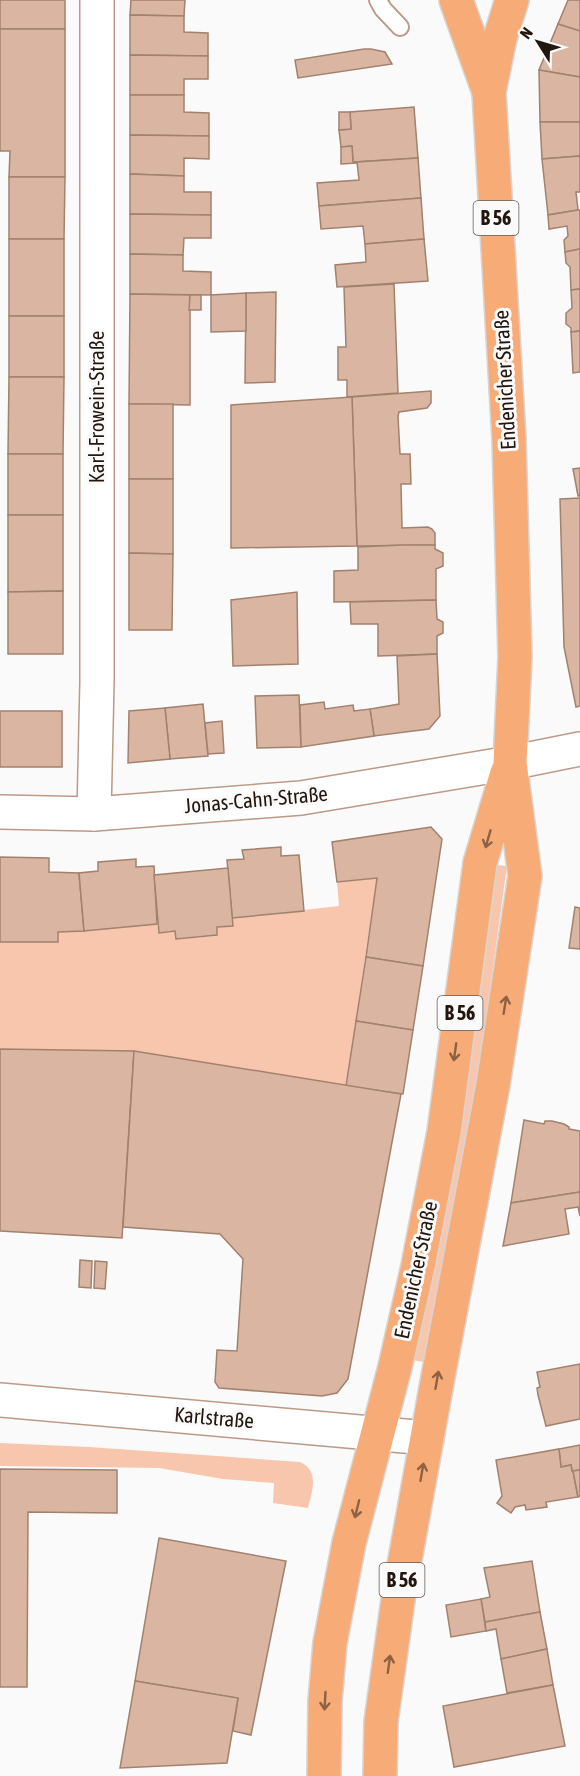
<svg xmlns="http://www.w3.org/2000/svg" width="580" height="1776" font-family="'Asap Condensed',sans-serif">
  <style>
    .green { fill: #f8c6ac }
    .building { fill: #d9b5a2; stroke: #a3816f; stroke-width: 1.5 }
    .lines { fill: none; stroke-linecap: round; stroke-linejoin: round }
    .service-casing { stroke: #bd9987; stroke-width: 20 }
    .minor-casing { stroke: #bd9987; stroke-width: 36 }
    .primary-casing { stroke: #d7d5d4; stroke-width: 36 }
    .service { stroke: #fff; stroke-width: 16 }
    .minor { stroke: #fff; stroke-width: 33 }
    .primary { stroke: #f7ac78; stroke-width: 33 }
    .oneway { stroke: #8d6144 }
    .labels { text-anchor: middle; stroke-width: 6; stroke-linejoin: round; paint-order: stroke }
    .shield { fill: #fafafa; stroke: #645a56; stroke-width: 1.5 }
    .shield-label { font-size: 20px; font-weight: bold; fill: #23160f }
    .street-label { font-size: 21px; fill: #23160f; stroke: #fafafa }
  </style>
  <rect width="100%" height="100%" fill="#fafafa"/>
  <g class="green">
    <polygon points="496,865 507,866 474,1105 424,1362 412,1360 463,1103 484,968"/>
    <polygon points="373,877 377,878 346,1086 134,1051 0,1049 0,942 58,942 58,932 157,924 159,933 175,931 176,939 217,936 217,927 233,926 232,918 339,906 337,882"/>
    <path d="M 0,1443 L 89,1447 L 300,1462 C 320,1471 312,1491 308,1508 L 273,1503 L 274,1483 L 223,1479 L 159,1468 L 0,1466 Z"/>
  </g>
  <g class="building">
    <rect x="0" y="0" width="65" height="29"/>
    <polygon points="131,0 185,0 184,16 130,15"/>
    <polygon points="568,0 580,0 580,31 558,24"/>
    <polygon points="130,15 184,16 184,32 208,33 208,56 130,55"/>
    <polygon points="558,24 580,31 580,77 539,70"/>
    <polygon points="0,29 65,29 65,177 9,177 10,151 0,151"/>
    <polygon points="364,49 371,49 385,52 392,64 298,78 295,60"/>
    <polygon points="130,55 208,56 208,79 184,79 184,95 130,95"/>
    <polygon points="539,70 580,77 580,122 540,122"/>
    <polygon points="130,95 184,95 184,112 209,113 209,136 130,135"/>
    <polygon points="414,107 418,158 353,162 352,146 341,147 339,130 351,129 350,112"/>
    <polygon points="339,112 350,112 351,129 339,130"/>
    <polygon points="540,122 580,122 580,156 542,159"/>
    <polygon points="130,135 209,136 209,159 184,158 184,176 130,174"/>
    <polygon points="352,146 353,162 357,163 341,164 341,147"/>
    <polygon points="580,156 580,192 576,192 578,210 548,215 542,159"/>
    <polygon points="418,158 421,198 319,206 317,183 359,180 357,162"/>
    <polygon points="130,174 184,176 184,192 211,192 211,215 130,214"/>
    <polygon points="9,177 65,177 64,239 9,239"/>
    <polygon points="421,198 424,239 365,244 363,226 321,229 319,206"/>
    <polygon points="578,210 580,210 580,249 565,252 564,240 568,236 567,226 549,229 548,215"/>
    <polygon points="130,214 211,215 211,238 184,238 183,255 130,254"/>
    <rect x="9" y="239" width="55" height="77"/>
    <polygon points="424,239 428,281 337,287 335,265 366,262 365,244"/>
    <polygon points="580,249 580,289 571,290 570,267 566,263 565,252"/>
    <polygon points="130,254 183,255 183,271 211,272 211,295 130,294"/>
    <polygon points="394,284 398,393 347,397 347,380 338,380 338,347 346,347 344,287"/>
    <polygon points="580,289 580,331 571,332 571,328 566,324 566,313 572,308 571,290"/>
    <polygon points="276,292 275,382 245,383 246,293"/>
    <polygon points="246,293 246,331 211,332 211,295"/>
    <polygon points="130,294 190,295 190,405 129,404"/>
    <polygon points="190,295 201,295 201,310 189,310"/>
    <rect x="9" y="316" width="55" height="61"/>
    <polygon points="580,331 580,372 573,373 571,332"/>
    <polygon points="9,377 64,377 63,454 8,454"/>
    <polygon points="431,391 431,403 427,408 399,412 398,416 400,454 410,454 411,484 401,484 402,528 428,527 432,529 435,533 435,545 357,546 352,397"/>
    <polygon points="352,397 357,546 231,548 231,405"/>
    <rect x="129" y="404" width="44" height="75"/>
    <rect x="8" y="454" width="55" height="61"/>
    <polygon points="580,468 580,496 578,496 573,469"/>
    <polygon points="129,479 173,479 173,554 129,553"/>
    <polygon points="580,498 580,706 576,707 564,647 560,499"/>
    <polygon points="8,515 63,515 63,591 8,592"/>
    <polygon points="402,545 435,545 435,549 443,553 443,566 436,569 436,600 334,602 334,571 358,570 358,547"/>
    <polygon points="129,553 173,554 172,630 129,630"/>
    <polygon points="63,591 63,654 8,654 8,592"/>
    <polygon points="297,592 298,664 233,666 231,600"/>
    <polygon points="436,600 437,619 443,622 443,633 437,636 437,654 378,656 378,624 351,624 350,602"/>
    <polygon points="437,654 440,716 429,729 374,736 370,709 399,704 397,656"/>
    <polygon points="299,695 301,747 257,748 255,696"/>
    <polygon points="324,702 325,709 353,705 354,711 370,709 374,736 301,747 300,705"/>
    <polygon points="203,704 208,756 170,759 165,708"/>
    <polygon points="165,708 170,759 128,763 129,711"/>
    <rect x="0" y="711" width="62" height="56"/>
    <polygon points="222,721 224,753 208,754 205,723"/>
    <polygon points="431,827 442,839 423,966 366,957 377,878 337,882 332,842"/>
    <polygon points="281,847 281,856 299,855 304,911 232,918 227,860 244,859 242,850"/>
    <polygon points="0,857 49,858 49,872 79,873 84,931 58,932 58,942 0,942"/>
    <polygon points="136,859 136,867 154,866 157,924 84,931 79,873 98,871 98,862"/>
    <polygon points="228,868 233,926 217,927 217,935 176,939 175,931 159,933 154,875"/>
    <polygon points="575,907 580,908 580,949 569,948"/>
    <polygon points="366,957 423,966 413,1030 356,1021"/>
    <polygon points="356,1021 413,1030 403,1094 346,1086"/>
    <polygon points="0,1049 134,1051 122,1238 0,1231"/>
    <polygon points="134,1051 401,1094 348,1379 337,1393 322,1396 219,1388 215,1382 217,1350 237,1351 243,1259 220,1234 123,1227"/>
    <polygon points="524,1120 544,1124 545,1121 552,1121 564,1124 569,1127 569,1129 580,1131 580,1192 511,1203"/>
    <polygon points="580,1192 580,1216 578,1207 565,1209 569,1234 503,1246 511,1203"/>
    <polygon points="80,1260 92,1261 91,1288 79,1287"/>
    <polygon points="95,1261 107,1262 105,1289 94,1288"/>
    <polygon points="580,1364 580,1419 546,1426 538,1395 537,1388 540,1387 537,1372"/>
    <polygon points="580,1445 580,1470 572,1471 571,1465 561,1467 559,1449"/>
    <polygon points="559,1449 561,1467 571,1465 572,1471 573,1471 578,1497 546,1502 547,1507 526,1510 525,1505 515,1507 511,1513 497,1503 502,1496 496,1460"/>
    <polygon points="0,1469 117,1470 117,1513 28,1512 27,1687 0,1687"/>
    <polygon points="580,1470 580,1496 578,1497 573,1471"/>
    <polygon points="159,1538 286,1561 251,1735 233,1731 238,1698 135,1681"/>
    <polygon points="532,1561 540,1612 485,1622 481,1599 490,1597 484,1568"/>
    <polygon points="481,1599 486,1631 451,1637 446,1605"/>
    <polygon points="540,1612 547,1649 501,1659 496,1629 486,1631 485,1622"/>
    <polygon points="547,1649 553,1685 507,1693 501,1659"/>
    <polygon points="135,1681 238,1698 227,1763 120,1768"/>
    <polygon points="553,1685 565,1746 454,1767 443,1706"/>
  </g>
  <g class="lines">
    <g class="service-casing">
      <polyline id="service" points="378,0 383,9 400,27"/>
    </g>
    <g class="minor-casing">
      <g id="minor">
        <polyline points="0,812 94,814 301,798 510,763 580,749"/>
        <polyline points="94,814 97,682 97,0"/>
        <polyline points="0,1400 427,1438"/>
      </g>
    </g>
    <g class="primary-casing">
      <g id="primary">
        <polyline points="456,0 489,92"/>
        <polyline points="324,1776 325,1701 330,1643 349,1543 395,1367 418,1266 444,1132 480,863 507,773"/>
        <polyline points="380,1776 381,1722 399,1593 438,1377 493,1085 525,876 510,763 515,657 509,439 489,92 500,38 512,0"/>
      </g>
    </g>
    <use href="#service" class="service"/>
    <use href="#minor" class="minor"/>
    <use href="#primary" class="primary"/>
  </g>
  <defs><path id="oneway-shaft" d="M-6 0H5M1.5-3L5.5 0L1.5 3" fill="none" stroke-width="1.6" stroke-linecap="round" stroke-linejoin="round" transform="scale(1.5)"/></defs>
  <g class="oneway">
    <use href="#oneway-shaft" transform="translate(488 839) rotate(106)"/>
    <use href="#oneway-shaft" transform="translate(505 1005) rotate(-81)"/>
    <use href="#oneway-shaft" transform="translate(455 1052) rotate(98)"/>
    <use href="#oneway-shaft" transform="translate(437 1380) rotate(-80)"/>
    <use href="#oneway-shaft" transform="translate(422 1472) rotate(-80)"/>
    <use href="#oneway-shaft" transform="translate(357 1509) rotate(104)"/>
    <use href="#oneway-shaft" transform="translate(389 1664) rotate(-82)"/>
    <use href="#oneway-shaft" transform="translate(325 1701) rotate(93)"/>
  </g>
  <g class="labels">
    <g class="shield">
      <rect x="473.5" y="201" width="45" height="34" rx="4.5"/>
      <rect x="437.5" y="996" width="45" height="34" rx="4.5"/>
      <rect x="379.5" y="1563" width="45" height="34" rx="4.5"/>
    </g>
    <g class="shield-label">
      <text x="496" y="225">B 56</text>
      <text x="460" y="1020">B 56</text>
      <text x="402" y="1587">B 56</text>
    </g>
    <g class="street-label">
      <text transform="translate(505 380) rotate(-93)" y="7">Endenicher Straße</text>
      <text transform="translate(97 407) rotate(-90)" y="7">Karl-Frowein-Straße</text>
      <text transform="translate(256 800) rotate(-5)" y="7">Jonas-Cahn-Straße</text>
      <text transform="translate(416 1270) rotate(-78)" y="7">Endenicher Straße</text>
      <text transform="translate(214 1418) rotate(5)" y="7">Karlstraße</text>
    </g>
  </g>
  <g transform="translate(538 42) rotate(307)" stroke="#fafafa" stroke-width="4.5" paint-order="stroke">
  <path d="M0-4.5L10 22L0 15L-10 22Z" fill="#23160f"/>
  <text y="-9" font-size="16" font-weight="bold" text-anchor="middle" fill="#23160f">N</text>
  </g>
</svg>
